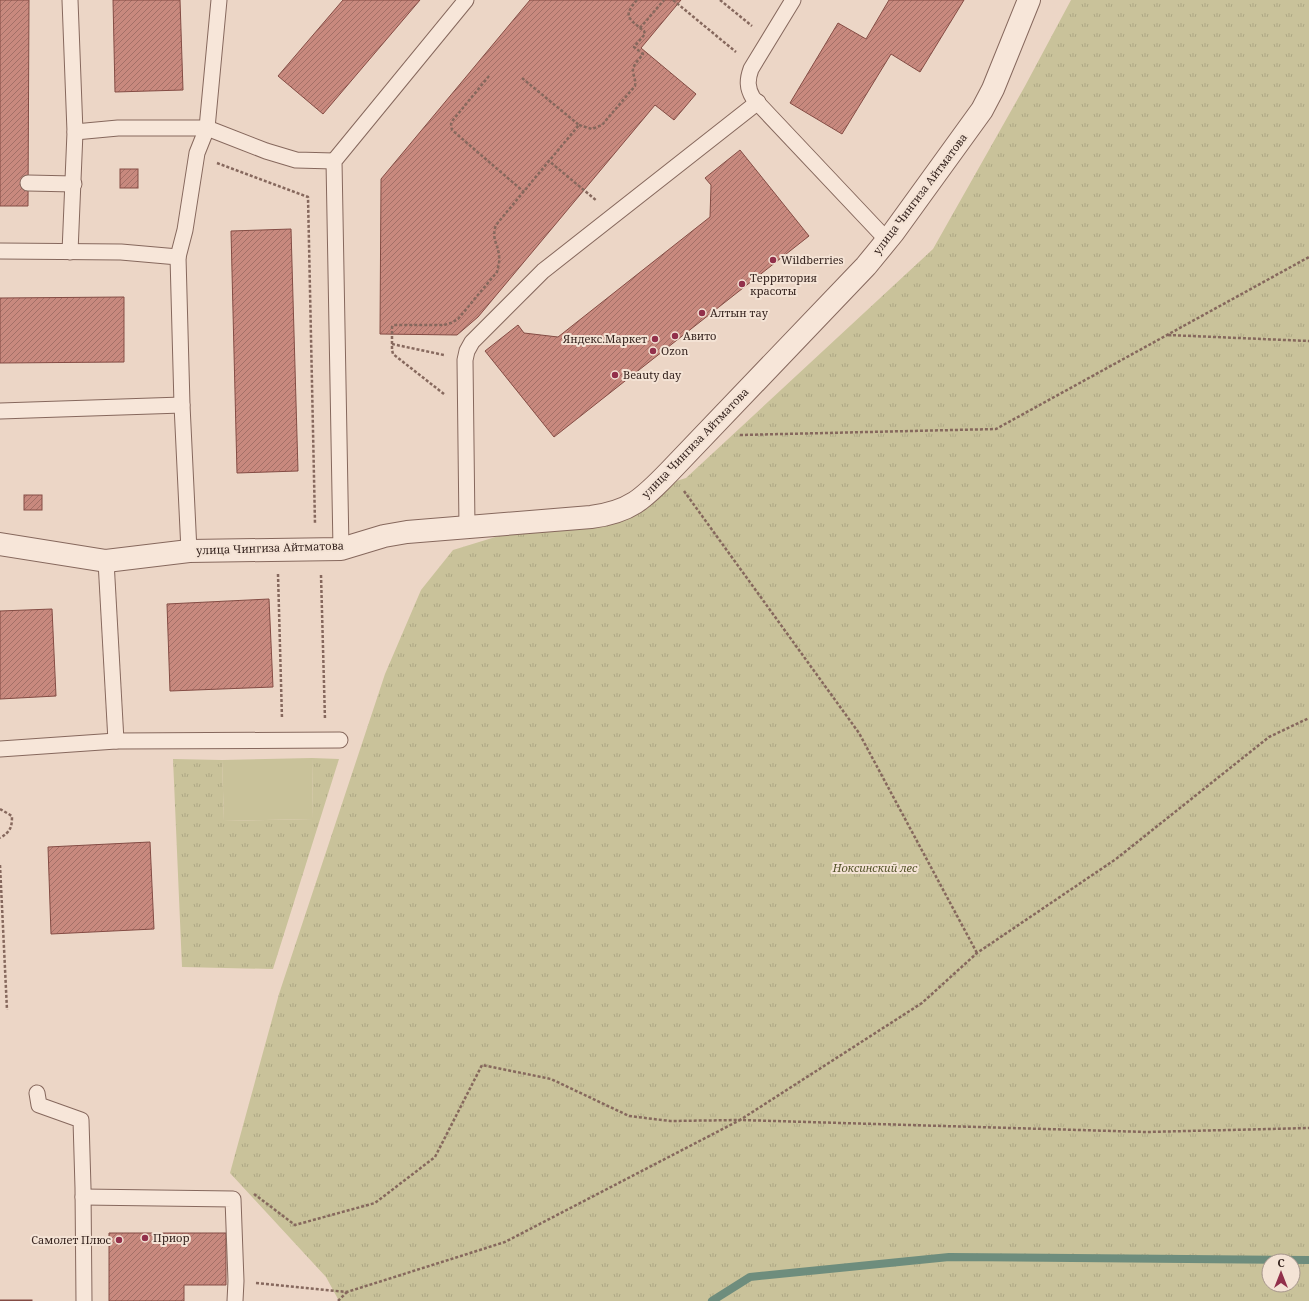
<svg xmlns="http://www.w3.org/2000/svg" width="1309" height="1301" font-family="'Noto Serif',serif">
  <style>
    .park { fill: url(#park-tufts); fill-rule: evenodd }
    .garden { fill: #c9c29a }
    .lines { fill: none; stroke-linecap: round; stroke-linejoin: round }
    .stream { stroke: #6e8d7d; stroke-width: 8 }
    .building { fill: url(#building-hatch); stroke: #844c44 }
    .service-casing { stroke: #86685d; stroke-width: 17 }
    .minor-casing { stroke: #86685d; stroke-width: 24 }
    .path { stroke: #86685d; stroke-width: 2.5; stroke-dasharray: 3 2; stroke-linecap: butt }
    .service { stroke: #f7e6d9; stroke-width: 15 }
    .minor { stroke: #f7e6d9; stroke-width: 22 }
    .poi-dot { fill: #92304b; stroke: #f4e3d5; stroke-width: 1.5 }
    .labels { text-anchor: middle; stroke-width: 4; stroke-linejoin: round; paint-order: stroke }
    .street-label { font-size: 11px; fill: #372520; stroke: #f4e3d5 }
    .poi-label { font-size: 11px; fill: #372520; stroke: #f4e3d5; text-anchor: start }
    .park-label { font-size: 11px; font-style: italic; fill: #525227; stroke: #f4e3d5 }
  </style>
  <defs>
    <pattern id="park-tufts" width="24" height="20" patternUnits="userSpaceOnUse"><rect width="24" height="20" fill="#c9c29a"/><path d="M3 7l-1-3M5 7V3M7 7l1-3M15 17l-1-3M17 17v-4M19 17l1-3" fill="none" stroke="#ada784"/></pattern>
    <pattern id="building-hatch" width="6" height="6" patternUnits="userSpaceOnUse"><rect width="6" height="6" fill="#c8897e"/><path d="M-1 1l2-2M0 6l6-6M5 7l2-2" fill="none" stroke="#a37067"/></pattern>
  </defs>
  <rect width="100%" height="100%" fill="#ecd6c6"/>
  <g class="park">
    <path d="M 1071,0 L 1309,0 L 1309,1301 L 339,1301 L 326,1277 L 230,1173 L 279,994 L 385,674 L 421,590 L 453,550 L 686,478 L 933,249 L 1025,86 ZM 1269,1261 L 1293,1261 L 1293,1285 L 1269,1285 Z"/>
    <polygon points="312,758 339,759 273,969 182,967 173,759 222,760 224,821 313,819"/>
  </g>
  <polygon class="garden" points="312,758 313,819 224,821 222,760"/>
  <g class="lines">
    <polyline class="stream" points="712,1301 750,1277 949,1257 1309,1260"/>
  </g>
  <g class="building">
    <polygon points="0,0 29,0 28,206 0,206"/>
    <polygon points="113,0 180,0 183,90 115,92"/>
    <polygon points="343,0 420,0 323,114 278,76"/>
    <polygon points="530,0 681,0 641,48 696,94 674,120 655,105 478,317 457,335 380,334 381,179"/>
    <polygon points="889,0 964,0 920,72 891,54 842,134 790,103 838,23 866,39"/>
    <polygon points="740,150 809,236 554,437 485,351 518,325 524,333 558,337 710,217 711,185 705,178"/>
    <rect x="120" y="169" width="18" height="19"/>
    <polygon points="291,229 298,471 237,473 231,231"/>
    <polygon points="124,297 124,362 0,363 0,298"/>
    <rect x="24" y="495" width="18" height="15"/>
    <polygon points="269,599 273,687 170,691 167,604"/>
    <polygon points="52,609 56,696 0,699 0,611"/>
    <polygon points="150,842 154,929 51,934 48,847"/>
    <polygon points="109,1233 226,1233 226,1285 184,1285 184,1301 109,1301"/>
    <rect x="0" y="1300" width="32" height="1"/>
  </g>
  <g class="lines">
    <g class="service-casing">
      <g id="service">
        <polyline points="70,0 75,132 118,128 207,128 219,0"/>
        <path d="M 793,0 L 751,69 C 747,80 747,88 753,98 L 887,240"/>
        <polyline points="28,183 74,184"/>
        <polyline points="0,251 121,252 178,257 182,405 189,551"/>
        <polyline points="70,252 75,132"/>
        <polyline points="178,257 185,230 197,153 207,128 266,151 296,160 334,161"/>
        <polyline points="0,411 182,405"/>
        <polyline points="467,527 465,360 467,351 472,342 543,271 758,102"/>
        <polyline points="341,549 334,161 466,0"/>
        <polyline points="106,561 116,741"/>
        <polyline points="0,749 116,741 340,740"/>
        <polyline points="37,1093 39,1105 81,1120 83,1188 84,1301"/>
        <polyline points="83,1197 233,1199 236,1281 235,1301"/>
      </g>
    </g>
    <g class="minor-casing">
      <path id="minor" d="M 0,544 L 106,561 L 189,551 L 341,549 L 384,536 L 407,532 L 591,517 C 630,512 643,499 670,471 L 866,266 L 893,233 L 982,110 L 993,89 L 1029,0"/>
    </g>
    <g class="path">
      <path d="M 637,0 C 624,15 627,17 640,28 L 664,0"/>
      <polyline points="673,0 736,52"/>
      <polyline points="720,0 752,26"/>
      <polyline points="489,76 453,120 451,124 452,130 524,192"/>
      <polyline points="522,78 579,125 549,161"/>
      <path d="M 579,125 L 592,129 L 602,125 L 635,86 C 636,80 634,78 633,72 C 632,65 639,60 643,54 L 634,47 L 645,34 L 644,31 L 640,28"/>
      <polyline points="217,163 308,197 315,524"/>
      <polyline points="1168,335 1309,341"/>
      <polyline points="392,344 444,355"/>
      <path d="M 444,394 L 393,354 L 392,350 L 392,327 L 394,325 L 444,325 L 451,323 L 458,319 L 497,272 C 498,267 500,262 499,256 C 498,243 491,239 496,225 L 549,161 L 597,201"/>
      <polyline points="740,435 996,429 1309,257"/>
      <polyline points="684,491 859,733 977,953"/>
      <polyline points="278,574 282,719"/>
      <polyline points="321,575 325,720"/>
      <path d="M 0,809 L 12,816 C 12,828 10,832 0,838"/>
      <polyline points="0,865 7,1010"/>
      <polyline points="254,1194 295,1225 375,1203 435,1157 482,1065 551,1079 629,1116 670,1121 740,1120 922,1003 977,953 1116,859 1269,737 1309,718"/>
      <polyline points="256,1283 347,1292 505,1242 740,1120 1147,1132 1309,1128"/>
      <polyline points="338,1301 347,1292"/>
    </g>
    <use href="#service" class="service"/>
    <use href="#minor" class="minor"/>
  </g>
  <g class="poi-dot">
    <circle cx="773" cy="260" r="4"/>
    <circle cx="742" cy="284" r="4"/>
    <circle cx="702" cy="313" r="4"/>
    <circle cx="675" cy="336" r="4"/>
    <circle cx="655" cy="339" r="4"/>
    <circle cx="653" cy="351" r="4"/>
    <circle cx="615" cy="375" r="4"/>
    <circle cx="145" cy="1238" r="4"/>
    <circle cx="119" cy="1240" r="4"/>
  </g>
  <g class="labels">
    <g class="street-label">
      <text transform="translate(920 194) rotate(-53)" y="4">улица Чингиза Айтматова</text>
      <text transform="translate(695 443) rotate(-46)" y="4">улица Чингиза Айтматова</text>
      <text transform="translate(270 548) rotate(-2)" y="4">улица Чингиза Айтматова</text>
    </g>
    <g class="poi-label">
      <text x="781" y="264">Wildberries</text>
      <text x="750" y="282">Территория<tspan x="750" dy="13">красоты</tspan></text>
      <text x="710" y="317">Алтын тау</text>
      <text x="683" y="340">Авито</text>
      <text x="647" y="343" text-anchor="end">Яндекс.Маркет</text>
      <text x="661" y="355">Ozon</text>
      <text x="623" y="379">Beauty day</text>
      <text x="153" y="1242">Приор</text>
      <text x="111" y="1244" text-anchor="end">Самолет Плюс</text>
    </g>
    <g class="park-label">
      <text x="875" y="872">Ноксинский лес</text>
    </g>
  </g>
  <g transform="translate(1281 1273)"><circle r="19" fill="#f4e3d5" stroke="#a8978d"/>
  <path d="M0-3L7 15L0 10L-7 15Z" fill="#92304b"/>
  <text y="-6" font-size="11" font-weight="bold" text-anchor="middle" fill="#372520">С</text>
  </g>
</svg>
